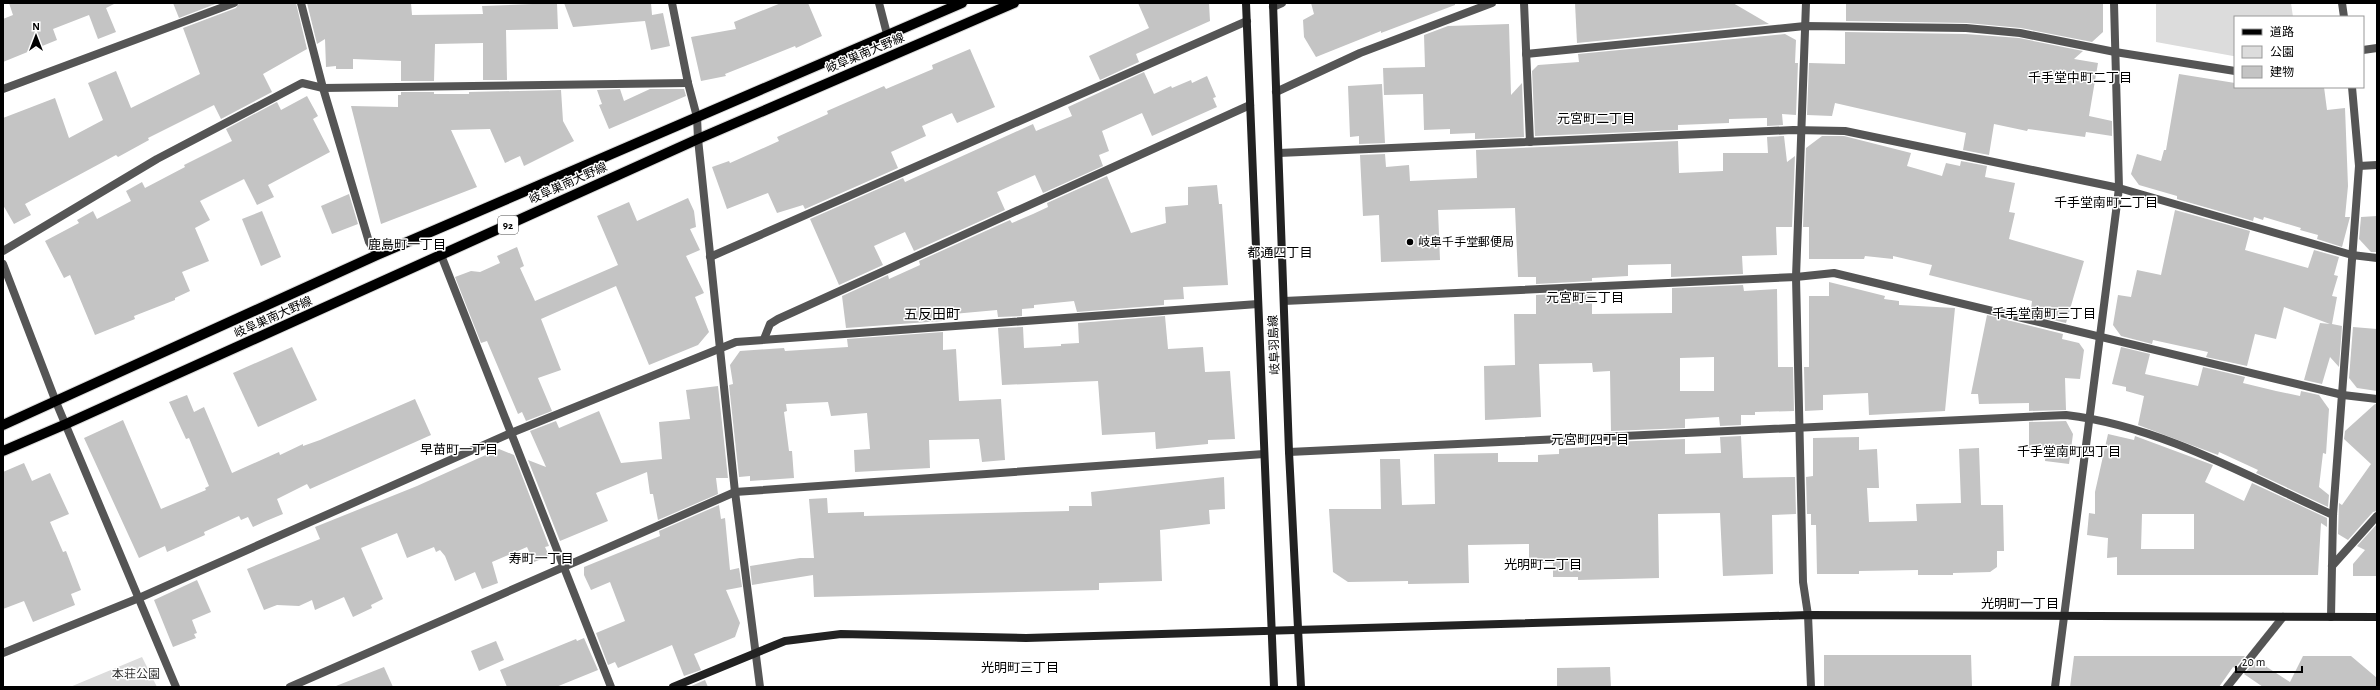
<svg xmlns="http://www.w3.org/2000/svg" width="2380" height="690" font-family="'Alegreya Sans','Noto Sans JP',sans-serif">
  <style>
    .green { fill: #dcdcdc }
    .building { fill: #c4c4c4; fill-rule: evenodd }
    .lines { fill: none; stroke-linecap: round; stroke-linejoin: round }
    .primary-casing { stroke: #dbdbdb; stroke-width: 12 }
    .lane { stroke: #555; stroke-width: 8 }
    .street { stroke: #555; stroke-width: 8 }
    .secondary { stroke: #222; stroke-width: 8 }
    .primary { stroke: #000; stroke-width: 10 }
    .poi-dot { fill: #000; stroke: #fff; stroke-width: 1.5 }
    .labels { text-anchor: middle; stroke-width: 3; stroke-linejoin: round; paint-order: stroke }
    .shield { fill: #fff; stroke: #4c4c4c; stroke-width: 1 }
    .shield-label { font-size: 11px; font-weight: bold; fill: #000 }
    .street-label { font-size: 12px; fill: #000; stroke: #fff }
    .poi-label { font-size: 12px; fill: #000; stroke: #fff; text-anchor: start }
    .park-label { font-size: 12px; fill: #333; stroke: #fff }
    .neighbourhood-label { font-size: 13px; fill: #000; stroke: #fff }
    .quarter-label { font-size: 14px; fill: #000; stroke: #fff }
  </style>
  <rect width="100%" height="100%" fill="#fff"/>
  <g class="green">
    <polygon points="2156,3 2291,3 2293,17 2235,17 2235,56 2233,56 2156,42"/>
    <polygon points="142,657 157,687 70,687"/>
  </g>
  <g class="building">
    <polygon points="9,3 116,3 106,8 116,32 98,39 89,15 53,29 57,40 3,62 3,19 13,15"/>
    <polygon points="173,3 218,3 179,18"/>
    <polygon points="239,3 296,3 307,49 263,74 272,92 221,119 214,105 148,138 149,140 118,157 116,155 25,204 31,215 14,224 3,205 3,118 55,98 69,138 103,120 88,83 116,71 131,108 200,74 183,28 236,8"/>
    <polygon points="307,3 411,3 412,15 483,14 482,6 557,3 558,29 506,30 507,80 483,80 483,43 435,44 434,81 401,81 401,61 353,59 353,69 336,69 336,66 326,67 325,39 317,44"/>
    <polygon points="564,3 651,3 652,15 663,13 670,46 651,50 645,21 573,27"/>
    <polygon points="781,3 808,3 822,36 796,48 795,46 725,74 726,76 701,81 691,37 736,29 734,22"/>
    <polygon points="1138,3 1209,3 1210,21 1136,54 1139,62 1100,80 1089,56 1149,28"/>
    <polygon points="1311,3 1455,3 1455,5 1381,33 1381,31 1316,57 1304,37 1303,20 1314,14"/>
    <polygon points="1575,3 1733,3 1769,24 1577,43"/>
    <polygon points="1846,3 2103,3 2103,32 2092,42 2021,28 1967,23 1846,21"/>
    <polygon points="1509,24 1511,95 1522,83 1524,137 1475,139 1475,133 1450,134 1450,129 1424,130 1423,94 1384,95 1383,68 1425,67 1424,35 1448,26"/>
    <polygon points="1845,32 1966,34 2019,38 2083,51 2074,59 2098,63 2089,116 2112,121 2112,136 2086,132 2085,137 2028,129 2027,131 1994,124 1989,155 1963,150 1966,133 1835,103 1832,116 1807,115 1809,63 1845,64"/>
    <polygon points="1785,34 1796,40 1795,63 1798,63 1796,115 1782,114 1783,125 1767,126 1767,118 1765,118 1729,119 1729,123 1678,125 1678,130 1535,136 1532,71 1538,65 1579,62 1578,54"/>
    <polygon points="970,49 995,107 957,123 952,113 922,126 926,136 891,152 898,168 805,209 803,205 777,213 768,193 727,209 712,167 729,161 730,163 779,141 777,137 828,114 827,111 884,86 886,89 933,69 932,65"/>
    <polygon points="1144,72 1154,94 1171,86 1172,88 1191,80 1192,83 1207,76 1216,97 1213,98 1217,107 1152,136 1142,113 1102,131 1109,151 1099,155 1103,166 1043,193 1035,175 997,192 1005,210 914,251 905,232 874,246 883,265 839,285 810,219 903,178 905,182 1033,124 1036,131 1072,116 1068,107"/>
    <polygon points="2179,74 2235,83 2235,87 2324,87 2327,110 2345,108 2348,186 2345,217 2350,217 2342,247 2317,239 2318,235 2300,230 2301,228 2264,217 2263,220 2254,217 2253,221 2177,199 2177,196 2139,185 2131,174 2137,154 2161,161 2164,150 2166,150"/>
    <polygon points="1382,84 1385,143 1359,144 1359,136 1350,137 1348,86"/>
    <polygon points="620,89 624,101 650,89 684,89 686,96 609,129 599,105 602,104 597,90"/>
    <polygon points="561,90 563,121 574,141 524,166 520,156 505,163 490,129 451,130 477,187 381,224 351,106 398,107 398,95 401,95 401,92 434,92 434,94 469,94 469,92"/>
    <polygon points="307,96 318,116 313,119 330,152 268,185 274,197 257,205 244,179 200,201 210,220 195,228 209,261 182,272 190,291 175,298 175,300 134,316 135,319 95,335 70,275 64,278 45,241 79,223 77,220 93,211 97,219 131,201 126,191 142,182 145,188 185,167 184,165 232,141 226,129 277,102 281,110"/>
    <polygon points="1784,136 1787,162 1795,156 1792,227 1776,227 1777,255 1742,256 1743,274 1671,277 1671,264 1628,265 1628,276 1592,278 1592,281 1536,284 1536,277 1518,277 1515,208 1438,210 1440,260 1381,262 1379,215 1363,216 1360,155 1385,154 1386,167 1409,165 1410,181 1477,178 1476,150 1678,141 1679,173 1723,171 1723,153 1768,153 1767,137"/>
    <polygon points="1822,136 1844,136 1911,153 1907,166 1942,176 1946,163 1960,166 1961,161 1987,166 1985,177 2015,183 2009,212 2015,213 2009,239 2084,261 2066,323 2003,308 2031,309 2032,301 1929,275 1932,265 1893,256 1893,259 1865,256 1864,259 1809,259 1809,227 1803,227 1806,148"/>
    <polygon points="1107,176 1131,233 1166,223 1165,207 1188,205 1188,187 1217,185 1219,204 1222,204 1228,285 1183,287 1184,299 1164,300 1164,305 1077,312 1074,301 1034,305 1034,308 1022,309 1022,316 998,317 997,310 942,315 942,321 846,328 842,296 888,275 889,279 920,265 919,261 1010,220 1012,223 1033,214 1048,207 1047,203"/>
    <polygon points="349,194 358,224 332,234 321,206"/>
    <polygon points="688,198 694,211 696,227 690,229 700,250 686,256 704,293 695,297 709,332 698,345 649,365 616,286 541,319 561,370 538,378 552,411 526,421 522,412 518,414 487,341 481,343 455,277 471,271 480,272 500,263 497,256 517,247 524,266 520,268 535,301 618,265 597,216 629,202 637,221"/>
    <polygon points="2175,210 2250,231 2245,250 2308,268 2314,250 2339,257 2334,275 2338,276 2332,296 2337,297 2332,324 2342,326 2339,367 2330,357 2322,384 2304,380 2320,323 2330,324 2284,307 2276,339 2255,334 2247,366 2206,357 2208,352 2153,340 2152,344 2121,336 2113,325 2118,295 2131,297 2137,270 2161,275"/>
    <polygon points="262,211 281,257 261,266 242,219"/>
    <polygon points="2377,216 2377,252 2371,252 2359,239 2361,217"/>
    <polygon points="1829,282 1885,296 1884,299 1899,301 1899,305 1955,308 1945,411 1869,415 1868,393 1823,395 1823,410 1805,411 1804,367 1809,367 1809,296 1829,296"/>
    <path d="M 1743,285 L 1744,291 L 1777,289 L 1778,367 L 1793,367 L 1794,411 L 1755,412 L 1755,415 L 1741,415 L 1741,425 L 1720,426 L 1719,417 L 1685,419 L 1685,428 L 1611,431 L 1610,371 L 1593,372 L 1592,363 L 1539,364 L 1541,417 L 1485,420 L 1484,366 L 1515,365 L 1514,314 L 1536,314 L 1536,295 L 1592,292 L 1592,314 L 1672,313 L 1672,288 ZM 1714,357 L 1714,391 L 1680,391 L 1680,358 Z"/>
    <polygon points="1987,315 2063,334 2062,339 2079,343 2084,350 2080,379 2065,378 2066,410 2029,411 2029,403 1979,404 1978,394 1971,394"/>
    <polygon points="1165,316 1168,349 1203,347 1205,372 1230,371 1235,439 1208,440 1208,444 1156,449 1155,432 1102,435 1098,381 1002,385 998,328 1023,327 1024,348 1061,346 1061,344 1079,343 1078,323"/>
    <polygon points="2353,327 2377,329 2377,391 2357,388 2349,378"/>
    <polygon points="943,332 943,350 956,349 959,401 1001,399 1005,460 982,462 979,439 929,440 930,468 855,472 854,450 870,449 867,413 831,416 828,402 786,404 787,411 784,412 789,451 792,451 794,478 750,481 750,476 739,477 729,385 733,384 730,365 740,351 784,348 785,351 848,347 847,339"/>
    <polygon points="292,347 317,400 258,427 233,373"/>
    <polygon points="2121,347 2150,354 2145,374 2198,386 2203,367 2245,377 2243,383 2276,391 2300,396 2301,391 2319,395 2329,409 2326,454 2323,453 2319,487 2329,495 2328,507 2256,473 2258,470 2219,452 2218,455 2138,425 2144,396 2126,391 2126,387 2112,384"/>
    <polygon points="718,386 728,478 716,478 718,494 658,520 653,494 650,494 647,472 596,493 608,521 560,541 528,460 546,467 530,431 556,421 559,428 599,411 621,463 662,459 659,422 690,419 686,390"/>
    <polygon points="187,395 194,412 204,407 232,473 279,452 280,455 303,444 303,446 320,440 415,399 431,435 310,489 307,484 277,499 283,514 266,521 253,527 248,517 241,520 239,516 204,532 205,535 167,552 165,546 139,558 84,438 123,420 161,509 206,490 205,488 209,486 189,438 186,439 169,402"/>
    <polygon points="2375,404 2377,404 2377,511 2373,512 2348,540 2338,534 2339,503 2342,505 2371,464 2344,439 2345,431"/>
    <polygon points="2066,421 2073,434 2069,464 2045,461 2046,451 2029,448 2029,422"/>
    <path d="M 2108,434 L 2134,440 L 2135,436 L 2213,465 L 2205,482 L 2244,501 L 2252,483 L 2327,518 L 2327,527 L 2321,523 L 2318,575 L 2117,575 L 2117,557 L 2107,558 L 2108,538 L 2087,535 L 2089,513 L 2095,514 L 2095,492 ZM 2142,514 L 2194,514 L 2194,549 L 2141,549 Z"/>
    <polygon points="1741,436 1743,478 1795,477 1796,514 1772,515 1773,574 1723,576 1720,513 1658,514 1659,578 1578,580 1578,577 1553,577 1553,563 1529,563 1529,544 1468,545 1469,583 1408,584 1408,581 1348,582 1333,572 1329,509 1381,509 1380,459 1400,459 1402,505 1435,504 1434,454 1498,453 1498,462 1538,462 1538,455 1559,454 1559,449 1612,445 1612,442 1685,439 1685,454 1721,453 1720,437"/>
    <polygon points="1859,437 1859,450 1877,449 1879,488 1867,488 1869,522 1917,521 1916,504 1961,503 1959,449 1979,448 1981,505 2003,505 2004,551 1997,551 1997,567 1990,572 1953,573 1953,575 1918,575 1918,570 1859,571 1859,574 1817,574 1816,525 1811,525 1811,514 1807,514 1806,477 1813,476 1813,438"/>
    <polygon points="499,449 514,455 549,546 545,547 549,556 534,562 527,547 492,562 498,583 482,589 475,572 455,581 445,556 440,550 436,552 434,547 407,558 397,533 361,548 383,599 371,605 372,608 353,617 344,597 315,610 312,600 299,606 277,605 264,610 247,569 320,539 315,527 417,486"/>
    <polygon points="24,463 32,481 50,473 69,514 50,522 63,552 66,551 81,590 71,594 75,605 33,622 24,601 3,609 3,472"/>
    <polygon points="1224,477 1225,509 1209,510 1210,524 1160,530 1162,581 1099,583 1099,590 814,597 813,575 752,585 750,566 800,558 814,558 809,499 827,498 828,513 864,512 864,516 1069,511 1069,506 1092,506 1091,492"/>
    <polygon points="719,505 721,519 725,518 730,570 739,568 742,587 726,590 740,623 735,637 694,654 701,670 684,676 672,645 618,668 615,662 608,665 596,633 625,621 610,582 591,590 584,575 584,567 660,536 659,531"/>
    <polygon points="2377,524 2377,576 2353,576 2353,564 2365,550 2357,546"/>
    <polygon points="197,580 211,612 192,620 197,633 194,634 196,638 173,647 154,600"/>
    <polygon points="584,638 598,670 556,687 507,687 500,670 576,639 577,641"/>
    <polygon points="496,641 504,660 479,671 471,651"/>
    <polygon points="1824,655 1971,655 1972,687 1824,687"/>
    <polygon points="2074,656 2245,656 2235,668 2233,667 2219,687 2070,687"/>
    <polygon points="2303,656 2351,656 2377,678 2377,687 2263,687 2244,674 2256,660 2290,682"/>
    <polygon points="384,667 393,687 336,687 336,686"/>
    <polygon points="1610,667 1611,687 1557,687 1557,668"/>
    <polygon points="705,680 708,687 689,687"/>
  </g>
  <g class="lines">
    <g class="primary-casing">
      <g id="primary">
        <polyline points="3,425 377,255 962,3"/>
        <polyline points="3,451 66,424 698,139 1014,3"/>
      </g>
    </g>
    <polyline class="lane" points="879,3 887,34"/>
    <g class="street">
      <polyline points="301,3 323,88 369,242 377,255"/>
      <polyline points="672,3 688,83 697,117 698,139 735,492 760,687"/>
      <polyline points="1524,3 1530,142"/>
      <polyline points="1806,3 1796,277 1803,582 1808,615 1811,687"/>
      <polyline points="2342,3 2344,17"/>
      <polyline points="1273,7 1282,3"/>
      <polyline points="2363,50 2377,48"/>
      <polyline points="1526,54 1805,26 1966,28 2020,33 2115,52 2235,71"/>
      <polyline points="3,89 234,3"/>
      <polyline points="1276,92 1360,53 1492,3"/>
      <polyline points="1279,153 1793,130 1845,131 2119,188 2352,255 2377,258"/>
      <polyline points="2359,166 2377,165"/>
      <polyline points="3,251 157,159 302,83 323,88 688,83"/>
      <polyline points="441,255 611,687"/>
      <polyline points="710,257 1247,21"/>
      <polyline points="3,264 56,402 176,687"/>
      <polyline points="1284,301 1796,277 1834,273 2343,395 2377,399"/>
      <polyline points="764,339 770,324 778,319 1250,105"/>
      <path d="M 1289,452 L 2066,415 C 2160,426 2247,476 2333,515"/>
      <polyline points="2332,566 2377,516"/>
      <polyline points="2331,617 2333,515 2359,166 2352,87"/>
      <polyline points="3,653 139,598 511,433 736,342 1258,304"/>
      <polyline points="290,687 735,492 1264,454"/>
      <polyline points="2055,687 2119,188 2114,3"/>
      <polyline points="2227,687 2283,617"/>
    </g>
    <g class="secondary">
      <polyline points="1246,3 1274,687"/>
      <polyline points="1273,3 1289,452 1301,687"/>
      <polyline points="673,687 785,641 841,634 1026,638 1808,615 2377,617"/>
    </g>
    <use href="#primary" class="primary"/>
  </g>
  <circle class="poi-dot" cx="1410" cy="242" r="4"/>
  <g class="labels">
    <rect class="shield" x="498" y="216" width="20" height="18" rx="3"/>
    <g class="shield-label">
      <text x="508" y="229">92</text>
    </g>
    <g class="street-label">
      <text transform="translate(865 53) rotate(-23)" y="4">岐阜巣南大野線</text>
      <text transform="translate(568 183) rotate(-24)" y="4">岐阜巣南大野線</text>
      <text transform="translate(273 317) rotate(-24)" y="4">岐阜巣南大野線</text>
      <text transform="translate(1274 345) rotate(-92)" y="4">岐阜羽島線</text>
    </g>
    <g class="poi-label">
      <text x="1418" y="246">岐阜千手堂郵便局</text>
    </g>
    <g class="park-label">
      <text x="136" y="678">本荘公園</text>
    </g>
    <g class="neighbourhood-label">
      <text x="2080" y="82">千手堂中町二丁目</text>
      <text x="1596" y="123">元宮町二丁目</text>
      <text x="2106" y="207">千手堂南町二丁目</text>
      <text x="407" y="249">鹿島町一丁目</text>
      <text x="1280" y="257">都通四丁目</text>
      <text x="1585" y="302">元宮町三丁目</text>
      <text x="2044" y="318">千手堂南町三丁目</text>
      <text x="1590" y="444">元宮町四丁目</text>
      <text x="459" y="454">早苗町一丁目</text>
      <text x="2069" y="456">千手堂南町四丁目</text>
      <text x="541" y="563">寿町一丁目</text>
      <text x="1543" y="569">光明町二丁目</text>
      <text x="2020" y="608">光明町一丁目</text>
      <text x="1020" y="672">光明町三丁目</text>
    </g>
    <g class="quarter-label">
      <text x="932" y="319">五反田町</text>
    </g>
  </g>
  <rect width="2380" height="690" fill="none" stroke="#000000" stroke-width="8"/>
  <rect x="2234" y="16" width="130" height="72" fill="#ffffff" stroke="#999999"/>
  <rect x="2242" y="29" width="20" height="6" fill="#000000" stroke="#999999"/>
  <text x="2270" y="36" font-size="12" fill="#000000">道路</text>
  <rect x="2242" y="46" width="20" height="12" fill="#dcdcdc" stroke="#999999"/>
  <text x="2270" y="56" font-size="12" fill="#000000">公園</text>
  <rect x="2242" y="66" width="20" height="12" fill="#c4c4c4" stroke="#999999"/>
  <text x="2270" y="76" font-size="12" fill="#000000">建物</text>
  <g transform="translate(36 36)" stroke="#ffffff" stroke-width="3" paint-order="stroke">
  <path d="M0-3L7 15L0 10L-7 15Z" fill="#000000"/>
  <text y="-6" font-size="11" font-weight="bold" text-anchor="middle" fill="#000000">N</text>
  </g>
  <path d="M2236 666v6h66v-6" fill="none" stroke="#000000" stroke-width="2"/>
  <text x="2242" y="666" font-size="12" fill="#000000" stroke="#ffffff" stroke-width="3" paint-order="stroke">20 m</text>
</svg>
